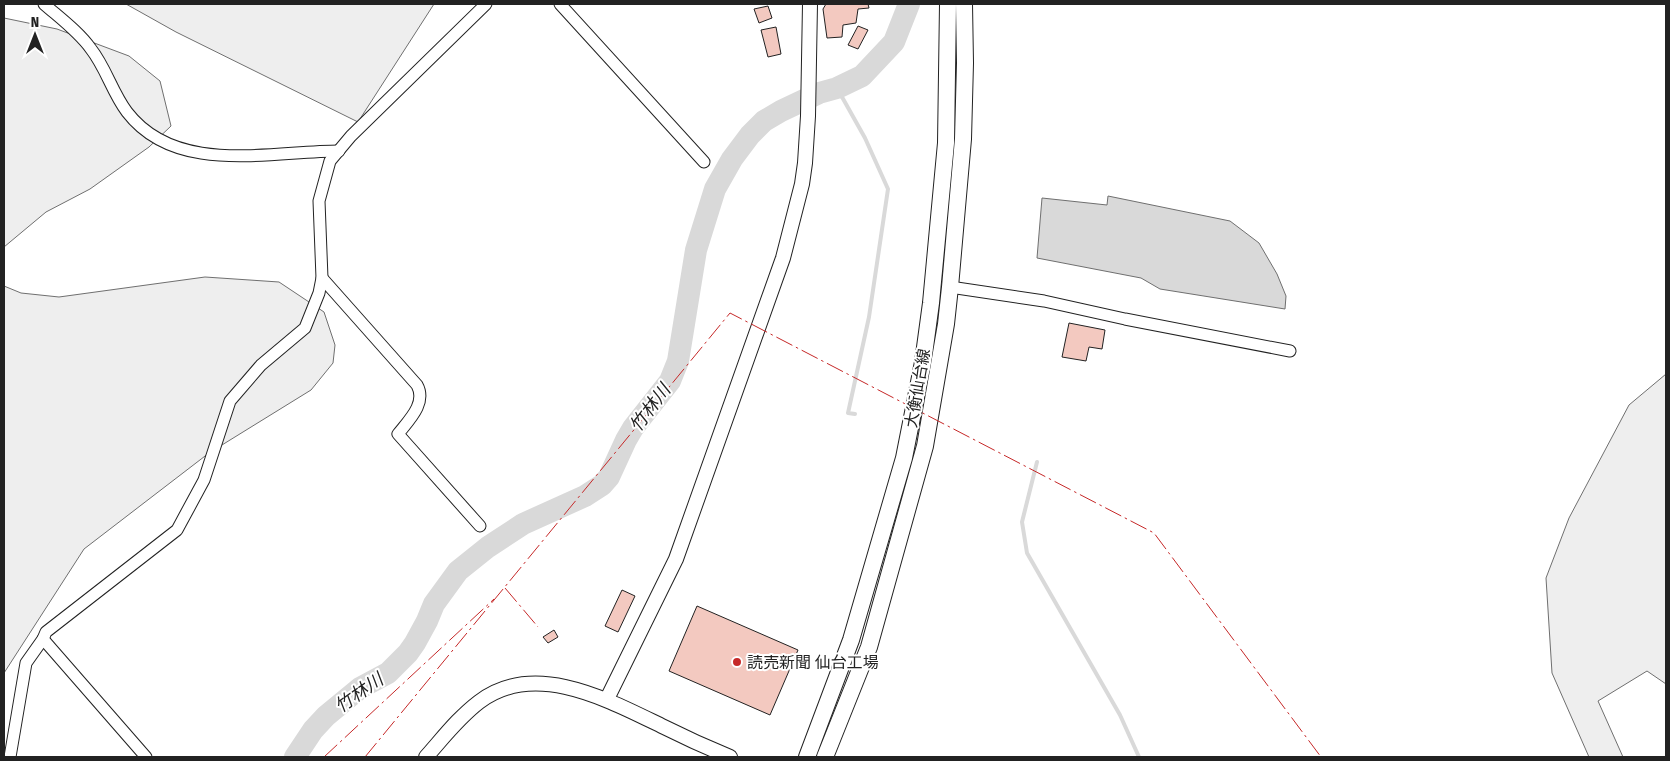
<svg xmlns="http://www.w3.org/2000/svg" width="1670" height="761" font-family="'Fira Sans Condensed','Noto Sans JP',sans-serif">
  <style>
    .green { fill: #eee; stroke: #6f6f6f }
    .water { fill: #d9d9d9; stroke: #6f6f6f }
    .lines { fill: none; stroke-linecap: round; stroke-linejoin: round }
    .stream { stroke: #d9d9d9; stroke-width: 4 }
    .river { stroke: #d9d9d9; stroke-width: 22 }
    .building { fill: #f3c9c0; stroke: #222 }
    .minor-casing { stroke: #222; stroke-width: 13 }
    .tertiary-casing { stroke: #222; stroke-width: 16 }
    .secondary-casing { stroke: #222; stroke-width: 18 }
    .minor { stroke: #fff; stroke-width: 11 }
    .tertiary { stroke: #fff; stroke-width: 14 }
    .secondary { stroke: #fff; stroke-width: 16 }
    .power { stroke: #c62828; stroke-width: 1; stroke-dasharray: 18 4 2.5 4; stroke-linecap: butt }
    .poi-dot { fill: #c62828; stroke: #fff; stroke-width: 2 }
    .labels { text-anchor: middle; stroke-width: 4; stroke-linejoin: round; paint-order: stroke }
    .street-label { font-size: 16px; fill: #222; stroke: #fff }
    .poi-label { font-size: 16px; fill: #222; stroke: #fff; text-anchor: start }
    .water-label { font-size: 18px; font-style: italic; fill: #222; stroke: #fff }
  </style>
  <rect width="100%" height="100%" fill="#fff"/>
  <g class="green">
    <polygon points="126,4 434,4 358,122 176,32"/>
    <polygon points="4,18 57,29 129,56 160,81 171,126 149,147 90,189 46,212 4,247"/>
    <polygon points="205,277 279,282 324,312 335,345 333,363 311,390 209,453 84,549 4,673 4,286 21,293 59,297"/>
    <polygon points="1666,374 1666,684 1647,671 1598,701 1623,757 1589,757 1552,673 1546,578 1569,518 1629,405"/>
  </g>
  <polygon class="water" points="1108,196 1230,221 1259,243 1277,274 1286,296 1285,309 1160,289 1141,278 1037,258 1042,198 1107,205"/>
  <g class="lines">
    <g class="stream">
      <polyline points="837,88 865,138 888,189 869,317 848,413 855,414"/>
      <polyline points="1037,462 1022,522 1027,553 1120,715 1139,757"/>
    </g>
    <polyline class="river" points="295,757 313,730 326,716 360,688 388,673 408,653 415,643 427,621 434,604 458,571 488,547 523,524 585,496 602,485 609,477 626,440 633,428 670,381 678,361 696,250 715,189 732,159 750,135 764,121 781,111 819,93 837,88 862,76 894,42 909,4"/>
  </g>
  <g class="building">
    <polygon points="826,4 868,4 869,8 858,9 856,23 843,25 842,37 827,38 823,9"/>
    <polygon points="768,6 772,18 759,23 754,9"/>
    <polygon points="858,26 868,30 858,49 848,45"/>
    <polygon points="776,27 781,54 768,57 761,30"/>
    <polygon points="1069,323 1105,330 1102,349 1089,347 1086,361 1062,357"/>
    <polygon points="622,590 635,596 618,632 605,626"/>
    <polygon points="697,606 798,650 770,715 669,671"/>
    <polygon points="554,630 558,637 548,643 543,637"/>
  </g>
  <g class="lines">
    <g class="minor-casing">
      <g id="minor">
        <path d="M 44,4 C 60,18 79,32 91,49 C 106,68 112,92 127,112 C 176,176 270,151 339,151"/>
        <polyline points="560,4 704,162"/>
        <path d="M 322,278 L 417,385 C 427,403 409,420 398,434 L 480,526"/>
        <polyline points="950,287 1044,301 1125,319 1290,351"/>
        <polyline points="43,639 146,757"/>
        <polyline points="10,757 26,663 43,639 46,632 177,530 204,480 230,401 261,365 305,328 319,293 322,278 319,201 330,161 351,136 486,4"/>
      </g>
    </g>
    <g class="tertiary-casing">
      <g id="tertiary">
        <polyline points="607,699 676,559 783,258 802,184 805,163 808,116 810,4"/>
        <path d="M 426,757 C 443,738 458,718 479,702 C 535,659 610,701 664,727 C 686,738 708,748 730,757"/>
      </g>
    </g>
    <g class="secondary-casing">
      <g id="secondary">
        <polyline points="807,757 851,640 904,458 923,362 931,303 946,143 948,4"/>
        <polyline points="825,757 869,647 925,446 946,324 950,287 963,139 965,63 964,4"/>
      </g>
    </g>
    <use href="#minor" class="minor"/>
    <use href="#tertiary" class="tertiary"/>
    <use href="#secondary" class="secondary"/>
    <g class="power">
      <polyline points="505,588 538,627"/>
      <polyline points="324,757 494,599"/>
      <polyline points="365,757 730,313 1154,533 1321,757"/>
    </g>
  </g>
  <circle class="poi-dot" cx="737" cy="662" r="5"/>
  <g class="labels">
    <g class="street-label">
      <text transform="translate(917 388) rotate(-80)" y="6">大衡仙台線</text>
    </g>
    <g class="poi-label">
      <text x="747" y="668">読売新聞 仙台工場</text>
    </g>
    <g class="water-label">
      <text transform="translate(650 408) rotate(-53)" y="6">竹林川</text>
      <text transform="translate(359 693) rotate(-35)" y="6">竹林川</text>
    </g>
  </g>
  <rect width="1670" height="761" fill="none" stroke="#222222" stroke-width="10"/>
  <g transform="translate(35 35)" stroke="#ffffff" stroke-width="4" paint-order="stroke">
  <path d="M0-4L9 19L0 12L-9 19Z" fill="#222222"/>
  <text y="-8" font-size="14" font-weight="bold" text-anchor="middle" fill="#222222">N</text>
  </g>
</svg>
